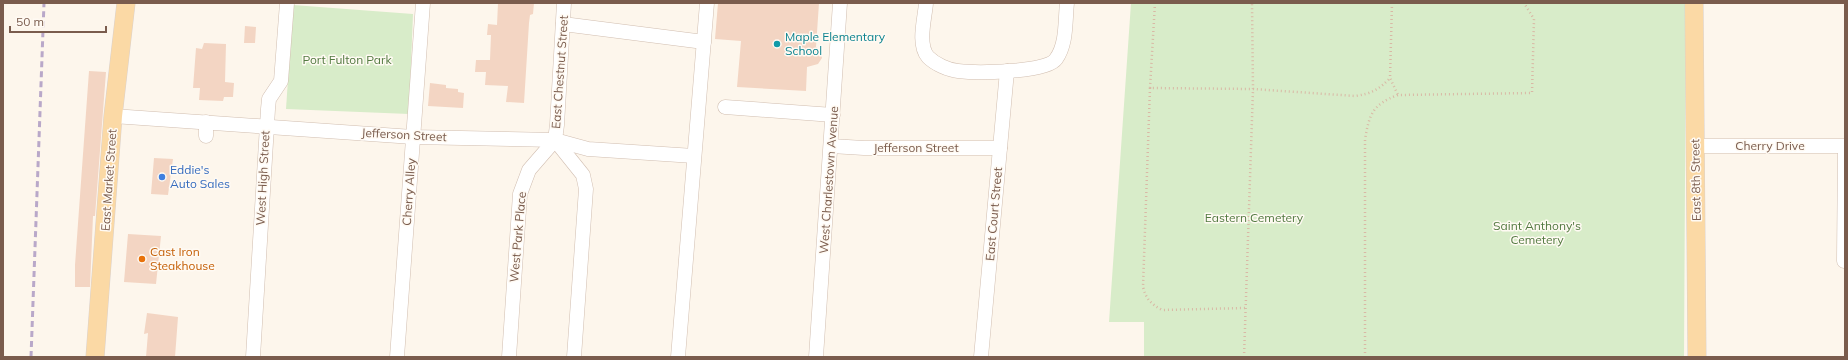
<svg xmlns="http://www.w3.org/2000/svg" width="1848" height="360" font-family="Mulish,sans-serif">
  <style>
    .green { fill: #d8ecc9 }
    .building { fill: #f3d5c3 }
    .lines { fill: none; stroke-linecap: round; stroke-linejoin: round }
    .minor-casing { stroke: #d1beb0; stroke-width: 15 }
    .major-casing { stroke: #dad1cd; stroke-width: 19 }
    .path { stroke: #d9b8a5; stroke-width: 2.5; stroke-dasharray: 1 3; stroke-linecap: butt }
    .minor { stroke: #fff; stroke-width: 14 }
    .major { stroke: #fbd9a5; stroke-width: 18 }
    .rail { stroke: #b9a8c9; stroke-width: 3; stroke-dasharray: 6 4; stroke-linecap: butt }
    .culture-dot { fill: #0f9aa8; stroke: #fffaf3; stroke-width: 1.5 }
    .shop-dot { fill: #3f7fe0; stroke: #fffaf3; stroke-width: 1.5 }
    .food-dot { fill: #e8710a; stroke: #fffaf3; stroke-width: 1.5 }
    .labels { text-anchor: middle; stroke-width: 3; stroke-linejoin: round; paint-order: stroke }
    .culture-label { font-size: 12px; fill: #0d838f; stroke: #fffaf3; text-anchor: start }
    .park-label { font-size: 12px; fill: #537a41; stroke: #fffaf3 }
    .street-label { font-size: 12px; fill: #7a5c4d; stroke: #fffaf3 }
    .shop-label { font-size: 12px; fill: #366cbe; stroke: #fffaf3; text-anchor: start }
    .food-label { font-size: 12px; fill: #c56008; stroke: #fffaf3; text-anchor: start }
  </style>
  <rect width="100%" height="100%" fill="#fdf6ec"/>
  <g class="green">
    <polygon points="1131,3 1686,3 1684,357 1144,357 1144,322 1109,322"/>
    <polygon points="293,5 413,14 409,114 286,109"/>
  </g>
  <g class="building">
    <polygon points="498,3 534,3 533,14 530,15 529,23 524,103 506,102 508,86 485,85 486,72 475,72 476,60 490,60 491,35 487,35 488,24 497,25"/>
    <polygon points="718,3 819,3 816,47 821,52 822,58 818,64 807,67 806,91 737,87 741,41 715,39"/>
    <polygon points="245,26 256,27 255,43 244,43"/>
    <polygon points="204,43 226,44 225,82 234,83 233,97 224,97 223,101 199,100 200,88 193,88 196,48 202,49"/>
    <polygon points="89,71 106,72 95,216 93,216 90,287 75,287 75,265"/>
    <polygon points="430,83 446,85 446,88 458,89 458,92 464,93 463,108 428,106"/>
    <polygon points="154,158 173,159 168,195 151,194"/>
    <polygon points="128,234 161,236 156,284 124,282"/>
    <polygon points="147,313 178,317 175,357 146,357 148,333 144,334"/>
  </g>
  <g class="lines">
    <g class="minor-casing">
      <g id="minor">
        <path d="M 926,3 C 925,18 917,44 928,57 C 935,64 948,70 958,71 C 975,73 1047,73 1056,59 C 1067,44 1065,21 1067,3"/>
        <polyline points="563,24 704,42"/>
        <polyline points="725,107 833,115"/>
        <polyline points="113,116 413,137 555,140 588,149 694,156"/>
        <polyline points="206,136 206,122"/>
        <polyline points="555,140 583,175 586,189 574,357"/>
        <polyline points="555,140 557,125 564,3"/>
        <polyline points="831,146 864,148 1000,148"/>
        <polyline points="1696,146 1845,146 1844,261"/>
        <polyline points="253,357 268,109 269,99 281,81 287,3"/>
        <polyline points="397,357 423,3"/>
        <polyline points="509,357 520,194 529,170 555,140"/>
        <polyline points="678,357 707,3"/>
        <polyline points="816,357 840,3"/>
        <polyline points="981,357 1007,71"/>
      </g>
    </g>
    <g class="major-casing">
      <g id="major">
        <polyline points="1694,3 1697,357"/>
        <polyline points="95,357 113,116 126,3"/>
      </g>
    </g>
    <g class="path">
      <path d="M 1155,3 L 1150,88 L 1253,89 L 1355,96 C 1371,94 1380,89 1390,78"/>
      <polyline points="1392,3 1390,78 1398,95"/>
      <path d="M 1150,88 L 1143,287 C 1146,299 1151,304 1162,310 L 1245,308"/>
      <polyline points="1244,357 1253,89 1252,3"/>
      <path d="M 1365,357 L 1365,140 C 1369,114 1373,104 1398,95 L 1532,93 L 1534,19 L 1524,3"/>
    </g>
    <use href="#minor" class="minor"/>
    <use href="#major" class="major"/>
    <polyline class="rail" points="31,357 44,3"/>
  </g>
  <circle class="culture-dot" cx="777" cy="44" r="4"/>
  <circle class="shop-dot" cx="162" cy="177" r="4"/>
  <circle class="food-dot" cx="142" cy="259" r="4"/>
  <g class="labels">
    <g class="culture-label">
      <text x="785" y="41">Maple Elementary<tspan x="785" dy="14">School</tspan></text>
    </g>
    <g class="park-label">
      <text x="347" y="64">Port Fulton Park</text>
      <text x="1254" y="222">Eastern Cemetery</text>
      <text x="1537" y="230">Saint Anthony's<tspan x="1537" dy="14">Cemetery</tspan></text>
    </g>
    <g class="street-label">
      <text transform="translate(560 72) rotate(-86)" y="4">East Chestnut Street</text>
      <text transform="translate(404 135) rotate(3)" y="4">Jefferson Street</text>
      <text x="1770" y="150">Cherry Drive</text>
      <text x="916" y="152">Jefferson Street</text>
      <text transform="translate(263 178) rotate(-87)" y="4">West High Street</text>
      <text transform="translate(109 180) rotate(-86)" y="4">East Market Street</text>
      <text transform="translate(829 180) rotate(-86)" y="4">West Charlestown Avenue</text>
      <text transform="translate(1696 180) rotate(-91)" y="4">East 8th Street</text>
      <text transform="translate(409 192) rotate(-86)" y="4">Cherry Alley</text>
      <text transform="translate(994 214) rotate(-85)" y="4">East Court Street</text>
      <text transform="translate(518 237) rotate(-85)" y="4">West Park Place</text>
    </g>
    <g class="shop-label">
      <text x="170" y="174">Eddie's<tspan x="170" dy="14">Auto Sales</tspan></text>
    </g>
    <g class="food-label">
      <text x="150" y="256">Cast Iron<tspan x="150" dy="14">Steakhouse</tspan></text>
    </g>
  </g>
  <rect width="1848" height="360" fill="none" stroke="#7a5c4d" stroke-width="8"/>
  <path d="M10 26v6h96v-6" fill="none" stroke="#7a5c4d" stroke-width="2"/>
  <text x="16" y="26" font-size="12" fill="#7a5c4d" stroke="#fffaf3" stroke-width="3" paint-order="stroke">50 m</text>
</svg>
